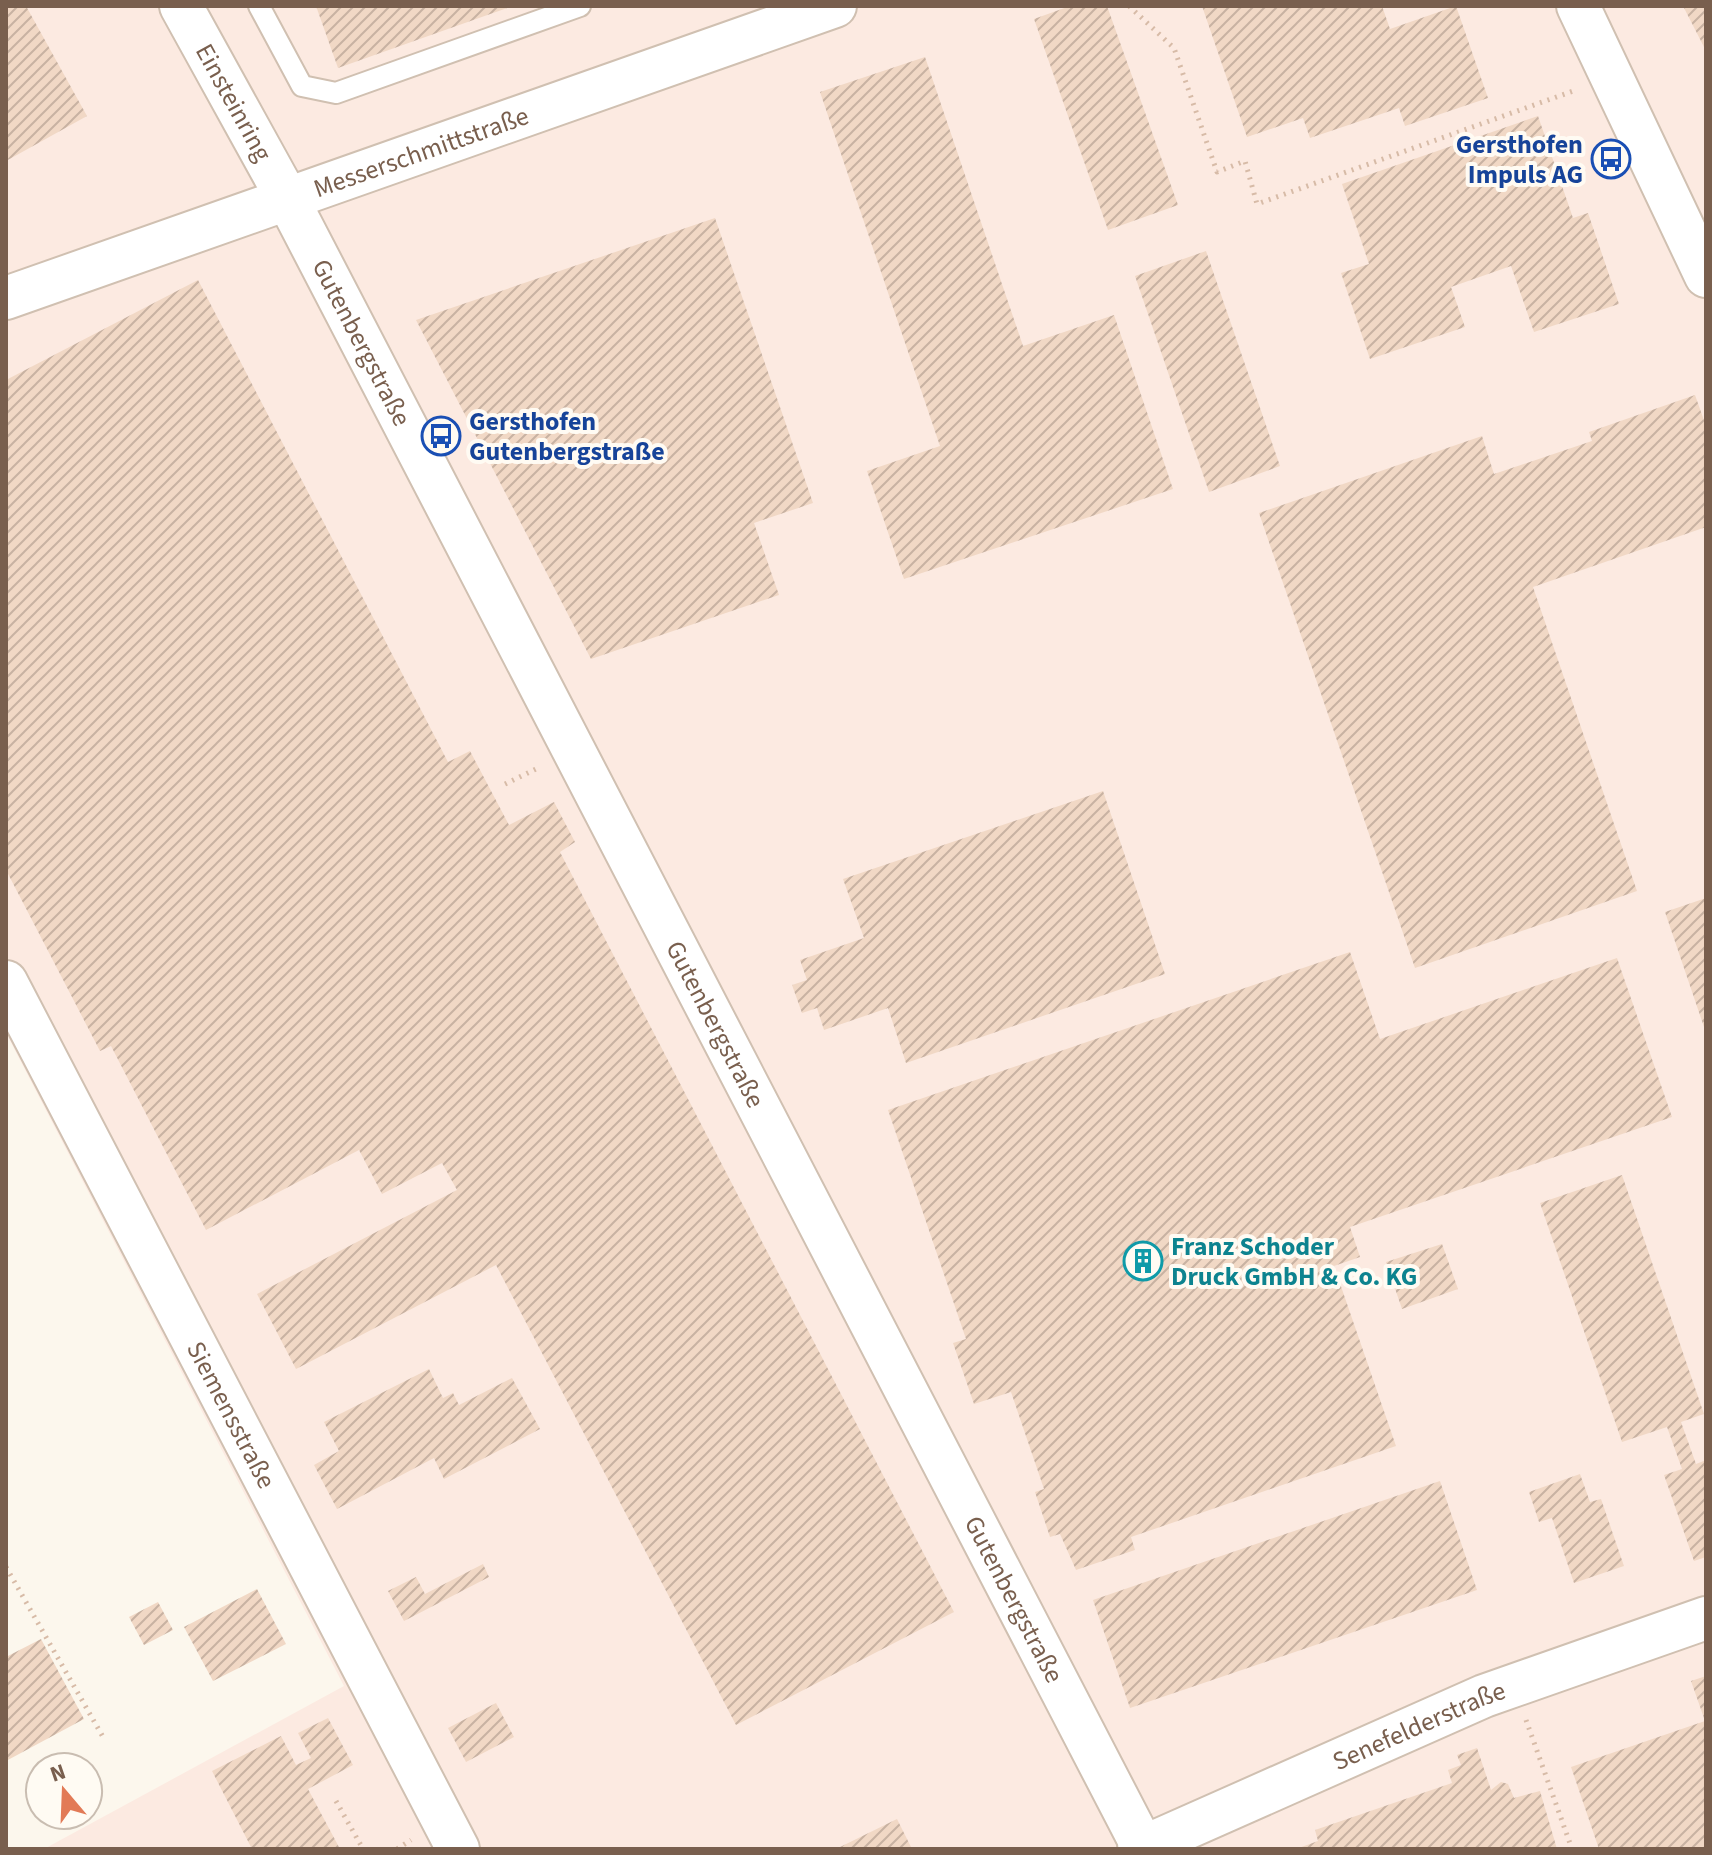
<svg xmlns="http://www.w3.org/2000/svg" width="1712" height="1855" font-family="'Source Sans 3',sans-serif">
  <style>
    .commercial { fill: #fceae1 }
    .building { fill: url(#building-hatch) }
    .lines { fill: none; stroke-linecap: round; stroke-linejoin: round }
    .service-casing { stroke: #d0c0b1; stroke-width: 24 }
    .minor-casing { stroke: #d0c0b1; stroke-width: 46 }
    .path { stroke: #d7bba7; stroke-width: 5; stroke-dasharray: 2 6; stroke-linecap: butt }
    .service { stroke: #fff; stroke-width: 20 }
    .minor { stroke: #fff; stroke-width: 42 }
    .labels { text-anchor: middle; stroke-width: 8; stroke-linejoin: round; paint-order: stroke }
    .street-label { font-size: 26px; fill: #795f4e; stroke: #fffbf3 }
    .transit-label { font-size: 26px; font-weight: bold; fill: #164399; stroke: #fffbf3; text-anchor: end }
    .culture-label { font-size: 26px; font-weight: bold; fill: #0d838f; stroke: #fffbf3; text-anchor: start }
  </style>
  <defs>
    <pattern id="building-hatch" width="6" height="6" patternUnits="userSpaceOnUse" patternTransform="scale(2)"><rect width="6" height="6" fill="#f1d8c5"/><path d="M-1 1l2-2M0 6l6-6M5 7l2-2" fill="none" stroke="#c8b2a2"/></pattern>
  </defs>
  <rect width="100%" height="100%" fill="#fcf7ed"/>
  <polygon class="commercial" points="6,6 1706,6 1706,1849 44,1849 344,1686 6,1033"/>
  <g class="building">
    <polygon points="6,6 26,6 87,116 6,161"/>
    <polygon points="316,6 513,6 338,68"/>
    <polygon points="1070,6 1107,6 1178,205 1108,230 1034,19"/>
    <polygon points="1202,6 1382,6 1390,29 1456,6 1488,98 1405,126 1399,108 1310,138 1303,118 1247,137"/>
    <polygon points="1683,6 1706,6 1706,46 1704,47"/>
    <polygon points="925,57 1023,346 1114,315 1173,489 904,579 867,471 940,446 820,92"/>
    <polygon points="1538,116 1573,218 1588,213 1619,304 1534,332 1511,266 1451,287 1465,327 1370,359 1341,273 1369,264 1342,184"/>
    <polygon points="715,218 813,503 754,523 779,595 591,659 416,320"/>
    <polygon points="1206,251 1280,466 1209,492 1135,276"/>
    <polygon points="198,280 448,762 470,751 509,825 554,802 575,842 560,852 954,1612 736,1725 496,1265 296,1369 257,1294 457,1190 442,1163 382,1194 359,1150 206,1230 111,1046 100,1051 6,870 6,380"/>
    <polygon points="1695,395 1706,426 1706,527 1533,587 1637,891 1415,968 1259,513 1482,436 1494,474 1592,441 1589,432"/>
    <polygon points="1103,791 1165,974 906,1063 888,1008 824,1030 817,1008 802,1013 792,985 807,980 800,960 864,938 843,879"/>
    <polygon points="1706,898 1706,1030 1705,1030 1665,912"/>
    <polygon points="1350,952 1380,1039 1617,958 1672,1117 1350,1227 1360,1257 1334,1266 1396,1446 1131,1537 1135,1550 1076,1570 1060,1534 1050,1537 1035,1492 1044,1489 1011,1392 974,1404 953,1343 966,1339 888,1110"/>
    <polygon points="1622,1175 1704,1414 1681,1422 1696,1464 1706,1460 1706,1557 1694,1561 1664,1475 1682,1469 1667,1427 1622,1442 1540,1203"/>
    <polygon points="1442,1244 1458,1289 1402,1309 1386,1262"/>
    <polygon points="429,1369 443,1398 453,1393 459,1405 512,1378 540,1429 444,1479 434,1458 337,1509 314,1465 339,1451 324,1422"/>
    <polygon points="1580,1474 1590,1502 1601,1499 1624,1566 1574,1583 1552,1518 1539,1522 1529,1492"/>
    <polygon points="1440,1481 1477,1590 1130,1708 1093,1600"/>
    <polygon points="483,1564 489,1577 404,1621 388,1591 416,1577 425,1594"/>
    <polygon points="257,1589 286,1644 213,1681 184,1627"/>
    <polygon points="158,1602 173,1630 144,1645 129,1617"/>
    <polygon points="41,1639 84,1719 6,1761 6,1657"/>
    <polygon points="1706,1676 1706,1849 1599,1849 1571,1767 1705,1721 1691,1681"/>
    <polygon points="496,1703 514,1737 466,1762 448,1728"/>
    <polygon points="328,1718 353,1765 308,1789 340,1849 252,1849 212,1771 281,1736 296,1765 311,1758 298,1733"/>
    <polygon points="1477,1748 1491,1790 1501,1782 1508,1784 1514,1798 1540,1791 1557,1849 1296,1849 1318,1841 1315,1830 1452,1783 1448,1770 1461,1765 1457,1755"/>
    <polygon points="897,1819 912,1849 836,1849"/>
  </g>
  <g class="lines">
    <g class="service-casing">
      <polyline id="service" points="259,6 302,86 336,93 580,6"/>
    </g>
    <g class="minor-casing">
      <g id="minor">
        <path id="s1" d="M 181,6 L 287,198 L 1144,1849"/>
        <polyline points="1578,6 1706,276"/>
        <path id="s2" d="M 6,298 L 835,6"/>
        <path id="s3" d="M 6,982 L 458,1849"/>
        <path id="s4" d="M 1139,1849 L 1484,1696 L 1706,1618"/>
      </g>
    </g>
    <g class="path">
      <polyline points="1129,6 1174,48 1217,172 1245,161 1257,204 1576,90"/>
      <polyline points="505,784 540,767"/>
      <polyline points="6,1567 103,1737"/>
      <polyline points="1526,1720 1572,1849"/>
      <polyline points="336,1801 363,1849"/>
      <polyline points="397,1849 411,1840"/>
    </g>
    <use href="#service" class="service"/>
    <use href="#minor" class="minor"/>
  </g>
  <defs>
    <g id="bus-ring" transform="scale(2)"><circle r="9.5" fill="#fffbf3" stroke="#1a4fb4" stroke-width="1.5"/><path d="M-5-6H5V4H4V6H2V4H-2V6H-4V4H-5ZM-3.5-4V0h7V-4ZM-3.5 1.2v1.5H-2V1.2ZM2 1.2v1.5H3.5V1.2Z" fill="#1a4fb4"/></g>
    <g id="building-ring" transform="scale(2)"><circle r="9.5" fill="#fffbf3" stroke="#0f9aa8" stroke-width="1.5"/><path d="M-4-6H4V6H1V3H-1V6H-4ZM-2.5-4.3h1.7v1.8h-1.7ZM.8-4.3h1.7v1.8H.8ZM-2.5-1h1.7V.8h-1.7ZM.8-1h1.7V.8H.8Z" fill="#0f9aa8"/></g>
  </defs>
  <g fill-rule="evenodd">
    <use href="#bus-ring" x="1611" y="159"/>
    <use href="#bus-ring" x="441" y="436"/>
    <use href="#building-ring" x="1143" y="1261"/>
  </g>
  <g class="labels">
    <g class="street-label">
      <text dy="9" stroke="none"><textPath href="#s1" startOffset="110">Einsteinring</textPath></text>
      <text dy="9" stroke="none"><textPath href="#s2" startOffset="440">Messerschmittstraße</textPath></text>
      <text dy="9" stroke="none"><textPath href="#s1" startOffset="382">Gutenbergstraße</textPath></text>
      <text dy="9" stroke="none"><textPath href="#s1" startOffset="1150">Gutenbergstraße</textPath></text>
      <text dy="9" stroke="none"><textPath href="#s3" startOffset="488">Siemensstraße</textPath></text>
      <text dy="9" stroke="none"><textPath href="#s1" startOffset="1798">Gutenbergstraße</textPath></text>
      <text dy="9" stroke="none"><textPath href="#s4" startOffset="306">Senefelderstraße</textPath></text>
    </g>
    <g class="transit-label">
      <text x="1583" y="153">Gersthofen<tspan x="1583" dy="30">Impuls AG</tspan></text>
      <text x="469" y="430" text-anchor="start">Gersthofen<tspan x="469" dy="30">Gutenbergstraße</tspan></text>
    </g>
    <g class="culture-label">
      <text x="1171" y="1255">Franz Schoder<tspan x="1171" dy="30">Druck GmbH &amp; Co. KG</tspan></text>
    </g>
  </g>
  <rect width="1712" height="1855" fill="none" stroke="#795f4e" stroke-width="16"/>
  <g transform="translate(64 1791) rotate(341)"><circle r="38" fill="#fffbf3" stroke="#c9bdb1" stroke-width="2"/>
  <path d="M0-6L14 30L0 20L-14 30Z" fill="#e27a56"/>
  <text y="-12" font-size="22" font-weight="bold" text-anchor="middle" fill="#795f4e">N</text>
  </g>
</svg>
